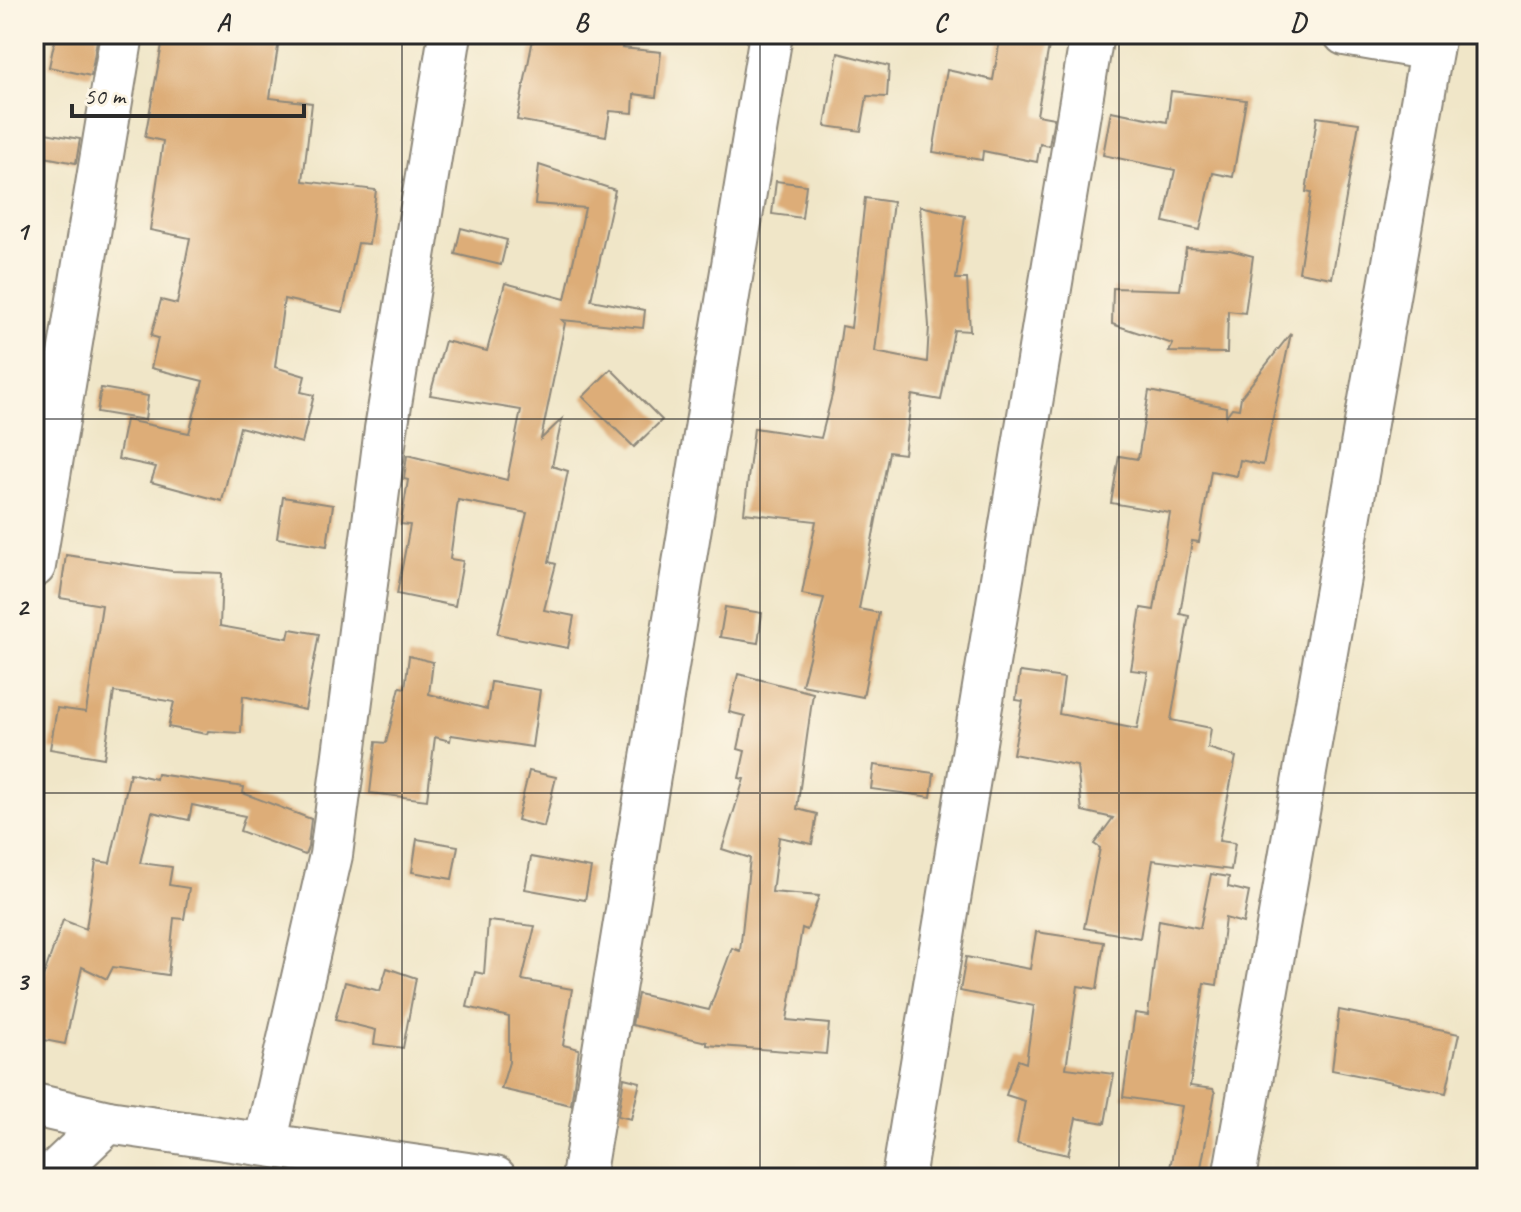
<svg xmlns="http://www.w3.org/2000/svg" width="1521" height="1212" font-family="Caveat,sans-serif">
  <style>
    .building { fill: #ddad78 }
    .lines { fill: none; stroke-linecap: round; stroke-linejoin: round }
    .minor-casing { stroke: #8e887a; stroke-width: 46 }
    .minor { stroke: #fff; stroke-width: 42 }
    .grid { fill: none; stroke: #2b2b2b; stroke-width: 2; stroke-opacity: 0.55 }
    .neatline { fill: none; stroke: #2b2b2b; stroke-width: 3 }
    .grid-label { font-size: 26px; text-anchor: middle; font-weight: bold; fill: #2b2b2b }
  </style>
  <rect width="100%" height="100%" fill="#fcf5e5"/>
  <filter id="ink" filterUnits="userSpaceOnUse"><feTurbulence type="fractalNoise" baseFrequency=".0125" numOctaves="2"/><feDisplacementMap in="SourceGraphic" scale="16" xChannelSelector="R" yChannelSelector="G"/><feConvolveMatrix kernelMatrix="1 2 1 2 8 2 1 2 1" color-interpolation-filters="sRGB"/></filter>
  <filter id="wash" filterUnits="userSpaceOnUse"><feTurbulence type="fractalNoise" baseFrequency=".006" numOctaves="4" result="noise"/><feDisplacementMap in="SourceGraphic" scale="32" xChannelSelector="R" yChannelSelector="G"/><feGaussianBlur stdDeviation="1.8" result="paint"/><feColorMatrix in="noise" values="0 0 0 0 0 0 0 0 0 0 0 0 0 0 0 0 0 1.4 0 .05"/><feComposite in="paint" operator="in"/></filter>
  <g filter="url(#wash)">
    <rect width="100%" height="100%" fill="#f0e6c8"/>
    <g id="blocks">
      <g class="building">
        <polygon points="56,34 98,34 91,76 49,67"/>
        <polygon points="164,34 280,34 270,98 312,103 303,181 376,190 369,244 358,243 343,312 284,299 275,367 305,376 301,392 314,395 302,443 240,427 222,501 151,482 156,467 118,459 126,420 189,433 203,381 151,368 158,338 151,336 161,300 177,304 190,238 150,230 163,141 145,137"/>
        <polygon points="534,34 625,34 622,48 661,52 656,97 634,94 633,113 610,111 606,136 517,120"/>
        <polygon points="1001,34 1051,34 1037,115 1054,118 1049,146 1040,144 1037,162 983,151 982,160 933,152 947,70 993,80"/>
        <polygon points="838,53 889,66 887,97 867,96 861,131 825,126"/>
        <polygon points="1171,91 1246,100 1233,177 1213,173 1200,230 1164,222 1175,170 1103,155 1111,111 1167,122"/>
        <polygon points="1317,117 1359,123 1332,278 1299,272 1311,193 1306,192"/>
        <polygon points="34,131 80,139 76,163 34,155"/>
        <polygon points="539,165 615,190 591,300 645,310 643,328 562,320 565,323 541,439 562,419 552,466 568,471 549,562 556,564 544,610 574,616 568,648 497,634 527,513 458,500 450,559 463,561 455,606 397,594 410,525 401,524 408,480 404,479 407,455 507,480 521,410 430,395 445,341 487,351 505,283 565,299 585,208 535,204"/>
        <polygon points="776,181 806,185 802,218 772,214"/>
        <polygon points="865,198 893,202 875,352 927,362 929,326 920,206 965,216 956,279 967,279 970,331 954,330 941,400 912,395 904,454 889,452 859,609 879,613 863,697 802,685 824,598 802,594 816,521 744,513 754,428 821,438 833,391 842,326 851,328"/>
        <polygon points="461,228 507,240 501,265 455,254"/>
        <polygon points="1186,248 1230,250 1253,256 1245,313 1228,311 1227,353 1169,352 1173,344 1112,324 1113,288 1180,290"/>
        <polygon points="1291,333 1263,465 1240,460 1237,476 1211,471 1199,542 1192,541 1180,614 1189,616 1171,720 1211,728 1208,748 1236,757 1219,841 1235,843 1231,870 1153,860 1140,938 1084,928 1100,848 1094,844 1113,818 1082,811 1077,766 1013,754 1023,701 1016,700 1020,672 1064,678 1059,714 1137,729 1148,672 1131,670 1141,608 1154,610 1170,513 1111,503 1119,456 1138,459 1149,391 1226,407 1226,416 1232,408 1239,409 1241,397"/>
        <polygon points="611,369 662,420 634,447 583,397"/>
        <polygon points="101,388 148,396 145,420 97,412"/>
        <polygon points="283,497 333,505 327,546 277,538"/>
        <polygon points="66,555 172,571 222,573 220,626 288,638 290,629 319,634 305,710 243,696 241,733 208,731 207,734 168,727 174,702 114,692 104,758 50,749 57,708 86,712 102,605 60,598"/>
        <polygon points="725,607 762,613 758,643 720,637"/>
        <polygon points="409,656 433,662 429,694 487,709 491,682 540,690 532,747 451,735 450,741 435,737 427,800 370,793 376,742 386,743 400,687 405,688"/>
        <polygon points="738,674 813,693 797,809 817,814 812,844 779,837 772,892 819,896 807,930 802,928 787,1020 829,1024 826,1054 707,1045 707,1042 632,1025 638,994 709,1010 732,948 740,951 750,858 722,849 744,779 739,778 745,751 738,749 745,716 729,712"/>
        <polygon points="874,765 934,773 931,797 871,789"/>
        <polygon points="529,771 556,777 544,827 517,820"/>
        <polygon points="130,773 156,779 157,774 244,787 243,793 311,819 308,847 305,855 240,831 245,816 192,805 189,820 152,812 140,863 172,867 169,885 189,888 184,919 174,918 168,975 113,967 107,979 82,967 65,1044 34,1038 34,982 41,983 63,920 86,929 96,861 110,863"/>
        <polygon points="417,839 458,846 452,879 412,872"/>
        <polygon points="531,857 591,868 585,900 525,889"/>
        <polygon points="1211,874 1229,877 1228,887 1249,892 1243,923 1225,918 1217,985 1204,983 1190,1086 1213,1089 1215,1093 1199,1178 1168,1178 1182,1106 1123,1097 1135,1013 1148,1015 1159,920 1200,928"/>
        <polygon points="488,921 535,926 522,980 572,989 563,1045 579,1049 571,1105 501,1089 509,1062 509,1017 467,1007 475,972 484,974"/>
        <polygon points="1036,932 1104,942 1097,989 1078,986 1066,1068 1114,1074 1105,1123 1076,1118 1068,1155 1017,1144 1025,1101 1006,1095 1018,1060 1026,1063 1034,1006 960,991 966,957 1030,969"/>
        <polygon points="387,968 416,978 403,1048 374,1044 376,1030 335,1020 345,982 380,991"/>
        <polygon points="1339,1010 1459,1034 1446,1093 1332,1070"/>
        <polygon points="624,1078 640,1082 631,1119 618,1116"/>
      </g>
    </g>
  </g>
  <g filter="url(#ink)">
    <use href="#blocks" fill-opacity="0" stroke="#8e887a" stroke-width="2"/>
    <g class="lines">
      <g class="minor-casing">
        <g id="minor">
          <polyline points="1345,34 1431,49"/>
          <polyline points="34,566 122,34"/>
          <polyline points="34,1105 108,1122 495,1178"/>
          <polyline points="265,1144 331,855 386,429 450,34"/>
          <polyline points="49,1178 108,1122"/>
          <polyline points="583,1178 771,34"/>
          <polyline points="903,1178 1092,34"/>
          <polyline points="1234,1178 1434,34"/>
        </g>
      </g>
      <use href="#minor" class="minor"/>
    </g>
  </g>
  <path class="grid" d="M 402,34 L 402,1178M 760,34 L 760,1178M 1119,34 L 1119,1178M 34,419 L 1487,419M 34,793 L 1487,793"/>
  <rect width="1521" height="1212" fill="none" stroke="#fcf5e5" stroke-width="88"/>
  <path d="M72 104v12h232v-12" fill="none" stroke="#2b2b2b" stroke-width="4"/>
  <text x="84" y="104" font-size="24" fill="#2b2b2b" stroke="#fcf5e5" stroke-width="6" paint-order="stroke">50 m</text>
  <rect x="44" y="44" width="1433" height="1124" class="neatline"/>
  <g class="grid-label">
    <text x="223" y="31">A</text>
    <text x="581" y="31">B</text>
    <text x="940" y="31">C</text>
    <text x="1298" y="31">D</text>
    <text x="22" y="240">1</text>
    <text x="22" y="615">2</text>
    <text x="22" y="990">3</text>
  </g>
</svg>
